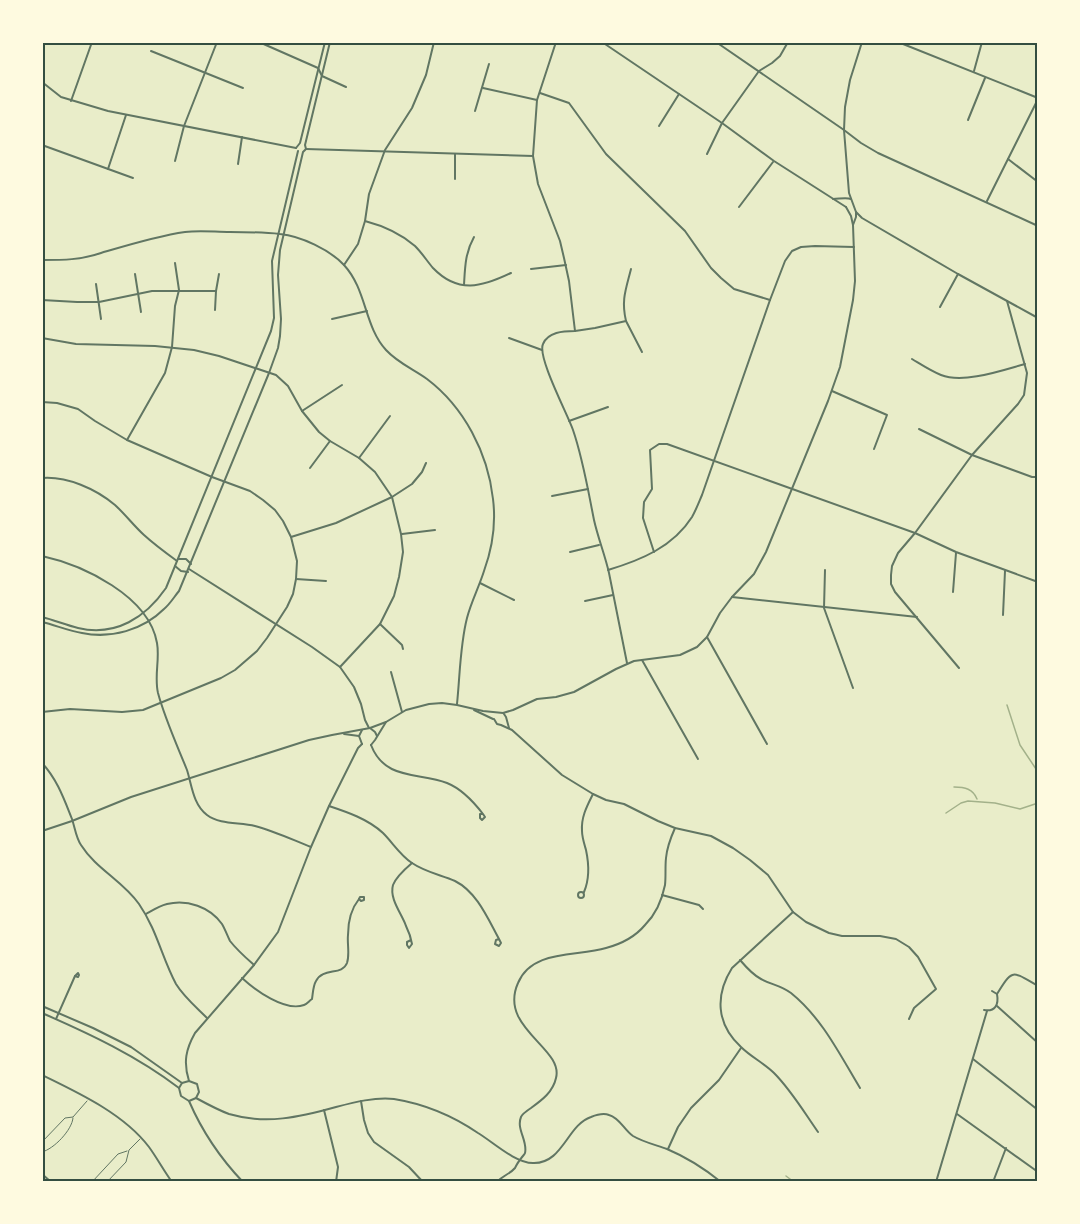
<svg xmlns="http://www.w3.org/2000/svg" width="1080" height="1224" font-family="'Varela Round',sans-serif">
  <style>
    .lines { fill: none; stroke-linecap: round; stroke-linejoin: round }
    .stream { stroke: #a3b18a; stroke-width: 1.5 }
    .service { stroke: #617663; stroke-width: 1 }
    .minor { stroke: #617663; stroke-width: 2 }
    .neatline { fill: none; stroke: #344e41; stroke-width: 2 }
  </style>
  <rect width="100%" height="100%" fill="#e9edc9"/>
  <g class="lines">
    <g class="stream">
      <polyline points="1007,705 1020,745 1038,772"/>
      <path d="M 954,787 C 965,787 973,789 977,799"/>
      <polyline points="946,813 961,803 968,801 995,803 1020,809 1038,803"/>
      <polyline points="786,1176 794,1182"/>
    </g>
    <g class="service">
      <polyline points="42,1142 65,1118 73,1117 87,1101"/>
      <path d="M 42,1152 C 54,1149 72,1130 73,1118"/>
      <polyline points="92,1182 118,1154 127,1151"/>
      <polyline points="107,1182 126,1162 129,1150 140,1139"/>
    </g>
    <g class="minor">
      <polyline points="259,42 318,68 322,76 346,87"/>
      <path d="M 556,42 L 537,100 L 533,156 L 538,184 L 560,241 L 564,258 L 569,281 L 575,331 C 563,331 548,332 543,344 C 537,357 568,415 573,430 C 583,459 588,490 594,520 C 598,538 605,555 609,573 C 615,603 621,633 627,663"/>
      <polyline points="602,42 722,123 774,161 846,207"/>
      <polyline points="716,42 844,130 861,143 878,153 1038,226"/>
      <polyline points="898,42 1038,98"/>
      <polyline points="151,51 243,88"/>
      <polyline points="974,71 982,42"/>
      <polyline points="42,82 61,97 108,111 296,148"/>
      <polyline points="483,88 537,100"/>
      <polyline points="540,93 569,103 606,154 685,231 711,268 721,278 734,289 770,300"/>
      <polyline points="71,101 92,42"/>
      <polyline points="475,111 489,64"/>
      <polyline points="968,120 985,78"/>
      <polyline points="659,126 679,94"/>
      <polyline points="42,145 133,178"/>
      <polyline points="296,148 300,143 325,42"/>
      <polyline points="306,149 533,156"/>
      <polyline points="306,149 305,145 330,42"/>
      <polyline points="455,154 455,179"/>
      <polyline points="707,154 722,123 759,71 772,63 780,56 788,42"/>
      <polyline points="1008,159 1038,182"/>
      <polyline points="175,161 184,126 217,42"/>
      <polyline points="238,164 242,137"/>
      <polyline points="108,169 126,115"/>
      <path d="M 833,199 C 839,199 846,197 851,199"/>
      <polyline points="987,201 1038,99"/>
      <polyline points="739,207 773,162"/>
      <polyline points="856,212 862,218 958,274 1038,318"/>
      <path d="M 365,221 C 384,226 400,233 415,246 C 422,253 427,261 433,268 C 458,294 482,287 511,273"/>
      <polyline points="853,225 856,217 856,212 849,193 844,130 845,107 850,80 862,42"/>
      <path d="M 42,260 C 63,260 81,260 101,253 C 128,245 157,236 185,232 C 200,230 215,232 230,232 C 247,232 263,232 280,234 C 301,236 330,250 344,265 C 367,290 364,326 386,350 C 398,363 413,369 427,379 C 464,407 488,453 493,499 C 496,523 492,549 484,571 C 479,587 471,602 467,618 C 460,645 460,675 457,704"/>
      <polyline points="344,265 358,244 365,221 369,194 385,150 412,108 426,75 434,42"/>
      <polyline points="531,269 566,265"/>
      <polyline points="135,274 141,312"/>
      <polyline points="96,284 101,319"/>
      <path d="M 464,285 C 465,268 465,253 474,237"/>
      <polyline points="42,300 77,302 99,302 152,291 216,291"/>
      <polyline points="940,307 958,274"/>
      <polyline points="215,310 216,291 219,274"/>
      <polyline points="332,319 367,311"/>
      <polyline points="626,321 642,352"/>
      <path d="M 575,331 L 595,328 L 626,321 C 621,300 626,289 631,269"/>
      <polyline points="42,338 76,344 155,346 194,350 219,356 276,375 288,386 302,411 319,432 330,441 359,458 375,472 392,497 401,534 403,552 399,577 394,596 380,624 340,667"/>
      <polyline points="509,338 542,350"/>
      <path d="M 912,359 C 922,365 931,371 941,375 C 964,384 1003,370 1025,364"/>
      <polyline points="832,391 887,415 874,449"/>
      <polyline points="42,402 57,403 78,409 95,421 127,440 212,477 250,491 263,500 275,510 283,521 291,537 297,561 296,579 293,594 287,607 267,638 257,651 235,670 221,678 143,710 122,712 70,709 42,712"/>
      <polyline points="302,411 342,385"/>
      <polyline points="569,421 608,407"/>
      <polyline points="919,429 972,455 1032,477 1038,477"/>
      <polyline points="127,440 165,373 172,347 175,306 179,290 175,263"/>
      <polyline points="359,458 390,416"/>
      <polyline points="310,468 330,441"/>
      <path d="M 42,478 C 67,476 96,489 115,505 C 125,514 134,526 144,535 C 155,545 166,553 177,561"/>
      <polyline points="552,496 588,489"/>
      <polyline points="402,534 435,530"/>
      <polyline points="291,537 336,523 392,497 412,484 422,472 426,463"/>
      <polyline points="570,552 599,545"/>
      <polyline points="654,552 643,518 644,502 652,489 650,450 659,444 667,444 915,533 956,552 1038,582"/>
      <path d="M 42,556 C 83,565 149,596 157,643 C 160,659 154,676 158,693 C 165,719 177,745 187,770 C 192,786 193,804 207,815 C 220,825 240,822 255,826 C 274,831 293,840 311,847"/>
      <polyline points="178,559 186,559 191,564"/>
      <polyline points="175,566 181,571 188,572"/>
      <polyline points="189,569 312,647 340,667 354,687 361,704 365,720 369,728"/>
      <path d="M 608,570 C 641,560 673,547 692,517 C 696,510 699,502 702,495 L 770,300 L 785,261 L 792,251 L 801,247 L 815,246 L 854,247"/>
      <polyline points="825,570 824,608 853,688"/>
      <polyline points="296,579 326,581"/>
      <polyline points="480,583 514,600"/>
      <polyline points="953,592 956,553"/>
      <polyline points="732,597 917,617"/>
      <polyline points="585,601 613,595"/>
      <polyline points="1003,615 1005,571"/>
      <path d="M 42,617 C 54,620 66,625 78,628 C 116,637 146,617 166,588 L 271,331 L 274,318 L 272,261 L 298,151"/>
      <path d="M 42,622 C 55,625 69,631 82,633 C 111,639 143,630 164,609 C 170,604 174,597 179,591 L 269,373 L 278,348 L 280,336 L 281,319 L 278,275 L 280,250 L 303,152 L 306,149"/>
      <polyline points="380,624 402,645 403,649"/>
      <polyline points="707,637 767,744"/>
      <polyline points="642,660 698,759"/>
      <polyline points="959,668 895,592 891,584 891,575 892,566 898,553 915,533 972,455 1018,404 1024,395 1027,373 1007,301"/>
      <polyline points="391,672 402,712"/>
      <polyline points="474,710 493,719"/>
      <polyline points="504,714 506,717 509,728"/>
      <polyline points="494,719 497,724 501,725 512,730 562,775 593,794 606,800 624,804 658,821 675,828 711,836 733,848 750,860 768,875 793,912 806,922 829,933 842,936 880,936 896,939 909,947 918,957 936,989 914,1008 909,1019"/>
      <polyline points="370,728 375,732 377,736"/>
      <polyline points="344,734 359,736"/>
      <polyline points="362,744 359,736 362,730"/>
      <path d="M 371,745 C 385,781 419,772 447,783 C 462,789 473,801 483,814 L 480,814 L 480,818 L 482,820 L 485,817 L 483,814"/>
      <polyline points="371,745 375,740 386,722"/>
      <path d="M 42,763 C 57,779 64,799 72,819 C 75,828 76,838 81,845 C 96,869 123,881 139,904 C 157,930 162,958 176,984 C 184,997 196,1007 207,1018"/>
      <path d="M 329,806 C 347,812 368,819 383,833 C 393,843 400,855 412,863 C 425,872 441,875 455,881 C 477,892 488,919 499,939 L 501,943 L 499,946 L 495,944 L 496,940 L 499,939"/>
      <polyline points="42,831 72,821 131,797 309,740 332,735 370,728 386,722 406,710 429,704 442,703 457,705 483,711 503,713 513,710 537,699 556,697 574,692 616,669 634,661 680,655 697,647 707,637 720,613 732,597 754,574 766,552 828,401 840,367 853,300 855,281 853,225 851,216 846,207"/>
      <circle cx="581" cy="895" r="3"/>
      <path d="M 584,892 C 590,878 589,864 586,850 C 584,843 582,837 582,831 C 581,817 587,806 593,794"/>
      <polyline points="662,895 699,905 703,909"/>
      <polygon points="360,897 364,897 364,900 361,901 359,899"/>
      <path d="M 793,912 L 732,968 C 715,995 716,1024 741,1047 C 751,1057 764,1063 774,1073 C 791,1090 804,1112 818,1132"/>
      <path d="M 146,914 C 153,910 159,906 167,904 C 187,899 210,907 222,924 C 225,929 227,935 230,941 C 237,950 245,957 254,965"/>
      <path d="M 411,940 L 407,942 L 407,945 L 409,948 L 412,944 C 411,938 409,932 406,926 C 402,914 389,899 393,885 C 396,877 405,869 412,863"/>
      <path d="M 740,960 C 746,967 753,975 761,979 C 772,985 780,985 791,993 C 822,1018 840,1055 860,1088"/>
      <polygon points="78,973 79,975 78,977 75,976"/>
      <path d="M 242,978 C 255,990 285,1012 304,1005 C 307,1004 309,1001 312,999 C 313,993 313,986 316,981 C 323,967 342,976 347,963 C 350,954 347,944 348,935 C 348,922 351,909 359,899"/>
      <path d="M 997,994 C 1013,968 1012,971 1038,986"/>
      <polyline points="42,1006 93,1028 131,1047 182,1083"/>
      <polyline points="997,1006 1038,1043"/>
      <path d="M 984,1010 C 995,1012 999,1005 997,994 L 992,991"/>
      <path d="M 42,1013 C 90,1034 137,1056 179,1088"/>
      <polyline points="56,1019 75,976"/>
      <polyline points="973,1059 1038,1110"/>
      <path d="M 42,1075 C 79,1093 124,1114 149,1147 C 157,1158 164,1171 172,1182"/>
      <path d="M 189,1081 C 183,1062 186,1049 195,1033 L 254,965 L 278,932 L 311,847 L 329,806 L 358,748 L 362,744"/>
      <polyline points="179,1088 182,1083 189,1081 197,1084 199,1092 196,1098"/>
      <polyline points="179,1088 181,1096 189,1101 196,1098"/>
      <path d="M 196,1098 C 207,1104 218,1110 229,1114 C 266,1125 300,1117 336,1107 C 355,1102 375,1097 394,1099 C 425,1104 453,1116 478,1133 C 493,1142 515,1163 533,1163 C 563,1164 567,1125 591,1117 C 596,1115 604,1113 609,1115 C 620,1118 624,1130 633,1136 C 643,1142 656,1145 667,1149 C 686,1157 705,1169 721,1182"/>
      <path d="M 189,1101 C 202,1131 220,1158 243,1182"/>
      <polyline points="361,1101 364,1120 368,1133 374,1142 409,1167 423,1182"/>
      <polyline points="324,1110 338,1167 336,1182"/>
      <polyline points="957,1114 1038,1172"/>
      <polyline points="668,1149 678,1127 691,1108 719,1080 741,1048"/>
      <polyline points="42,1174 51,1182"/>
      <path d="M 497,1182 C 502,1176 510,1174 515,1168 C 516,1166 518,1162 520,1160 C 520,1159 525,1154 525,1153 C 528,1141 516,1129 521,1117 C 522,1114 528,1110 531,1108 C 542,1100 553,1092 556,1078 C 564,1048 498,1028 518,983 C 532,949 577,957 606,948 C 621,944 635,937 645,925 C 655,915 662,900 665,885 C 666,876 665,867 666,858 C 667,847 671,837 675,828"/>
      <polyline points="936,1182 987,1011"/>
      <polyline points="993,1182 1006,1148"/>
    </g>
  </g>
  <rect width="1080" height="1224" fill="none" stroke="#fefae0" stroke-width="87"/>
  <rect x="44" y="44" width="992" height="1136" class="neatline"/>
</svg>
